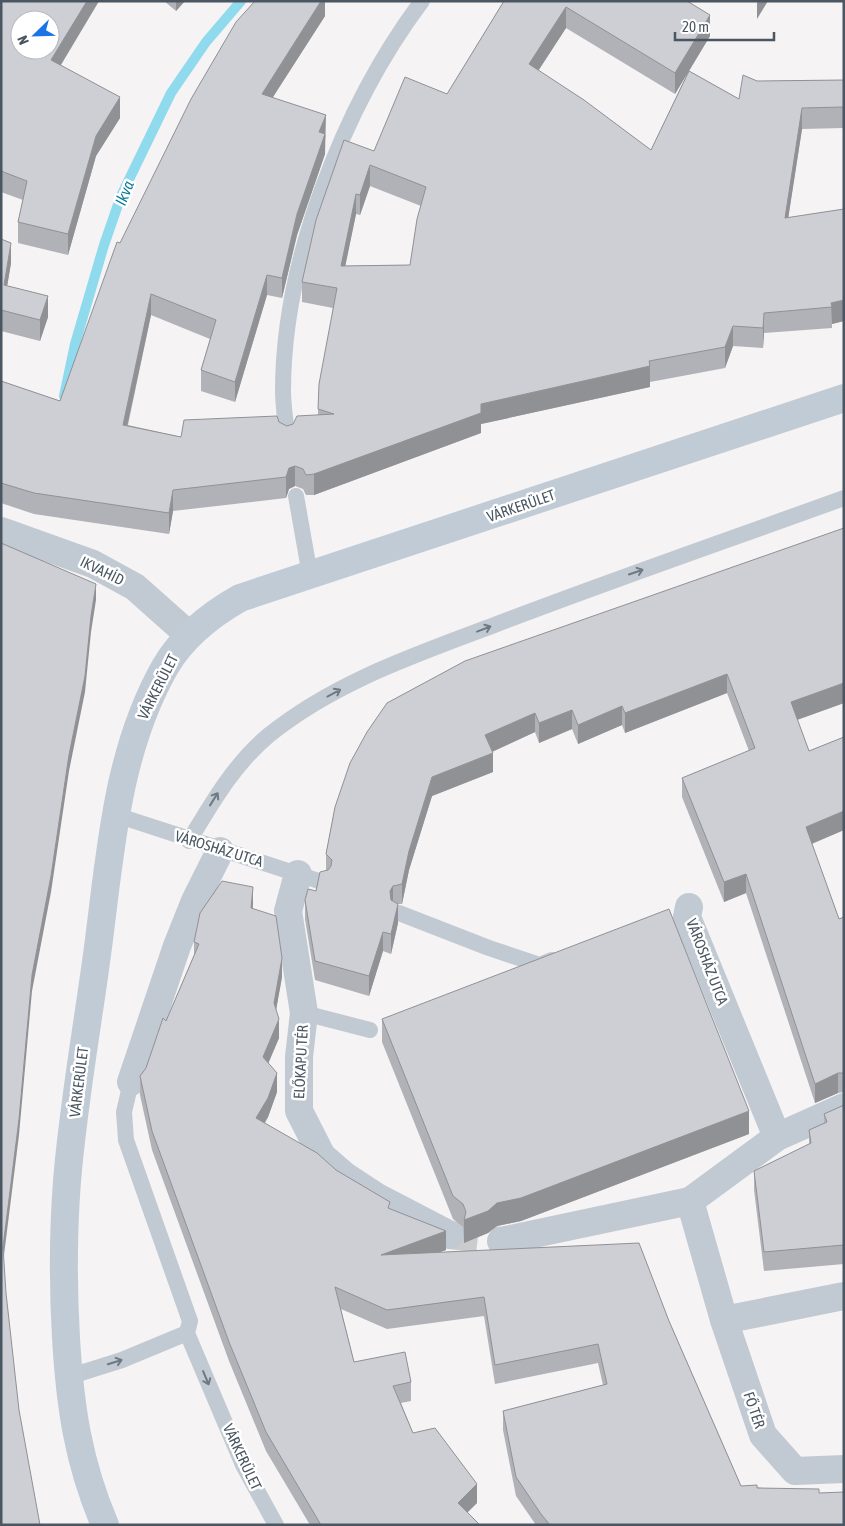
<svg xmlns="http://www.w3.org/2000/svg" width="845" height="1526" font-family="'Asap Condensed',sans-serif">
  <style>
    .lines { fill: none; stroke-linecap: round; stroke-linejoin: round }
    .stream { stroke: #90daee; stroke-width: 10 }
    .street-tunnel { stroke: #caccce; stroke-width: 28; stroke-dasharray: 28 14; stroke-linecap: butt }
    .lane { stroke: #c1cad2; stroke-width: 16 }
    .street { stroke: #c1cad2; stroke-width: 28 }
    .secondary { stroke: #c1cbd6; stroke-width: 28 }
    .wall { fill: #b0b2b7; fill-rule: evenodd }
    .shaded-wall { fill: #909195 }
    .building { fill: #cdcfd5; stroke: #909195; fill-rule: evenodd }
    .oneway { stroke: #6e7983 }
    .labels { text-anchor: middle; stroke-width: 5; stroke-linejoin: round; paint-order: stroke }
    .street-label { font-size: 15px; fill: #4a5661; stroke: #fff }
    .water-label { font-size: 16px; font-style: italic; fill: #0c7c9b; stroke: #fff }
  </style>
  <rect width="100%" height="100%" fill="#f5f3f3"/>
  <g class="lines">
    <polyline class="stream" points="64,396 75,344 104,245 121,196 171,93 206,42 241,1"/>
    <polyline class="street-tunnel" points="450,1235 501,1241"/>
    <g class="lane">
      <path d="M 287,437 C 286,422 283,406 283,391 C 283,261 344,105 422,1"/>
      <polyline points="296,496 310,575"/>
      <polyline points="116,815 322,882"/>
      <path d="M 189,841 C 212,803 234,764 269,735 C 336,681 418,654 497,624 C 612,580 728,540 844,498"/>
      <polyline points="399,913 489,948 540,965 552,960"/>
      <polyline points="304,1013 370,1030"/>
      <polyline points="131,1082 124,1112 126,1140 190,1321 187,1333 243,1465 276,1525"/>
      <polyline points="68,1377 122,1360 187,1333"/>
    </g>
    <g class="street">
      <polyline points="1,531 93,564 135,587 189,635"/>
      <polyline points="298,874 288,911 304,1013 299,1057 299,1111 322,1156 345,1176 377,1197 450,1235"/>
      <polyline points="689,907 687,917 777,1137"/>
      <polyline points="131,1082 177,946 195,901 220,851"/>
      <polyline points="690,1201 777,1137 844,1107"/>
      <polyline points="501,1241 690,1201 724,1320 844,1296"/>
      <polyline points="724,1320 763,1435 795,1471 844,1469"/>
    </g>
    <path class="secondary" d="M 105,1525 C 78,1462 70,1406 66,1338 C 63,1286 63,1234 67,1181 C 73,1107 86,1035 96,962 C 110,862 114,757 165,667 C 183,636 210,615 240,598 L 844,398"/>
  </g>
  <g class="wall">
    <polygon points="1,1 99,1 61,65 120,118 96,156 68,255 18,243 18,222 23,200 1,192"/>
    <polygon points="164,1 185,1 176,11"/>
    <path d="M 325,1 L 325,16 L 273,97 L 326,136 L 325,138 L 325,154 L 297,235 L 282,298 L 267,295 L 235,402 L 201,391 L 201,370 L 210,339 L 151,315 L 128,425 L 181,437 L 279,422 L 287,426 L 318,415 L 318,409 L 333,308 L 302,302 L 302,282 L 374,151 L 447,94 L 504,1 L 687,1 L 710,36 L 689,71 L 739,99 L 757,81 L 844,80 L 844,128 L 802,129 L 788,218 L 844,209 L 844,321 L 832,324 L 832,328 L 764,333 L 763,348 L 733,346 L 725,368 L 650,382 L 650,387 L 481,424 L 481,433 L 314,495 L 306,495 L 303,489 L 295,486 L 289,489 L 286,498 L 173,511 L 169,534 L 34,514 L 1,503 L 1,381 L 60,401 L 120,243 ZM 566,28 L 675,94 L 688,72 L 651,150 L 538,71 ZM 370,186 L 421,206 L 410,265 L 345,266 L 356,214 L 360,215 Z"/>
    <polygon points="1,239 11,263 7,286 48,317 40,341 1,331"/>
    <polygon points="844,528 844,703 797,720 809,751 844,737 844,830 812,844 839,919 844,917 844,1092 838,1093 815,1103 746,893 724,902 682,797 682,778 749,751 727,693 625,733 622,725 578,744 572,729 539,743 535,732 492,752 493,772 432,796 409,870 402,904 398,904 398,923 391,954 383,951 369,996 315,980 305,919 305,900 316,891 326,871 326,854 335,807"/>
    <polygon points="194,942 282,977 276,1009 279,1038 268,1063 277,1092 268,1117 265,1123 336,1170 446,1250 438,1252 669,1321 741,1486 819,1493 844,1525 536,1525 516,1496 503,1430 503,1411 603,1385 598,1363 495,1384 484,1316 387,1329 341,1309 354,1362 411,1382 411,1401 401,1403 413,1433 477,1503 467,1512 480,1525 310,1525 266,1451 229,1361 152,1150 140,1095 140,1076 146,1068 194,955"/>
    <polygon points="382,1019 749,1134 521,1221 497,1226 488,1233 464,1243 463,1227 453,1219 382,1042"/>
    <polygon points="844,1105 844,1264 764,1271 754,1190 754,1171 809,1144 809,1130 824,1123 824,1114"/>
  </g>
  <g class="shaded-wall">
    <polygon points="87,1 99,1 51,81 51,60"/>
    <polygon points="176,1 185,1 176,11"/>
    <polygon points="321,1 325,1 325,16 262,114 262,94"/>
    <polygon points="758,1 768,1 757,19 757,3"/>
    <polygon points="566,7 566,28 529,85 529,64"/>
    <polygon points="710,15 710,36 675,94 675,73"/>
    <polygon points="120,97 120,118 96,156 68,255 68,234 96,136"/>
    <polygon points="802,108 802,129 785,239 785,218"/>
    <polygon points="326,115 325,154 297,235 282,298 282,278 297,214 319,132"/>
    <polygon points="370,165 370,186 360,215 360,195"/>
    <polygon points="356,194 356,214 341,287 341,266"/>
    <polygon points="11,243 11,263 4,305 4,285"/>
    <polygon points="267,275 267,295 235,402 235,382"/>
    <polygon points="151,294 151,315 123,445 123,425"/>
    <polygon points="48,296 48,317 40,341 40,320"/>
    <polygon points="844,300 844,321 832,324 831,303"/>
    <polygon points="764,313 764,333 763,348 763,328"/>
    <polygon points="733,326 733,346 725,368 725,347"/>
    <polygon points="650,366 650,387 481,424 481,433 314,495 314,474 481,404"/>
    <polygon points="295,466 295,486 289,489 286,498 286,477 289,468"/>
    <polygon points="173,490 173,511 169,534 169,513"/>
    <polygon points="96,584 96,600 91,632 85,692 69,771 51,892 32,991 19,1135 3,1263 3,1247 32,975"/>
    <polygon points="727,674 727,693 625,733 625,713"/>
    <polygon points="844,683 844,703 791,722 791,702"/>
    <polygon points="622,706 622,725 578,744 578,725"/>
    <polygon points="572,710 572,729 539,743 539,723"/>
    <polygon points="535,713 535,732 485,755 485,735"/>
    <polygon points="493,753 493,772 432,796 409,870 402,904 402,884 409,851 432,777"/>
    <polygon points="844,811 844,830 806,846 806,827"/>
    <polygon points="746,874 746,893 724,902 724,882"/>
    <polygon points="393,886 393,905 390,910 390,891"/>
    <polygon points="253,887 253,906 251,927 251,908"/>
    <polygon points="398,904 398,923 391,954 391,934"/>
    <polygon points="383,932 383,951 369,996 369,976"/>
    <polygon points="282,958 282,977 274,1022 274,1003"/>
    <polygon points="279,1019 279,1038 263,1076 263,1057"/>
    <polygon points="277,1073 277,1092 268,1117 256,1136 256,1118"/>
    <polygon points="838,1073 838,1093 815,1103 815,1084"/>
    <polygon points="749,1111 749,1134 521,1221 497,1226 488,1233 464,1243 464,1220 497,1203"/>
    <polygon points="446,1231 446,1250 381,1274 381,1255"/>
    <polygon points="477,1484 477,1503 458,1522 458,1503"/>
  </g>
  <g class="building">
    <path d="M 1,1 L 87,1 L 51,60 L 120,97 L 96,136 L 68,234 L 18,222 L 27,181 L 1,171 ZM 20,20 L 50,20 L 50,50 L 20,50 Z"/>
    <path d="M 255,1 L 321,1 L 262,94 L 326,115 L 319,132 L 325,134 L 297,214 L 282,278 L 267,275 L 235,382 L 201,370 L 216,320 L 151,294 L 123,425 L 181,437 L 184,420 L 277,416 L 279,422 L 287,426 L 293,424 L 297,416 L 334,414 L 318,409 L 319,384 L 337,288 L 302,282 L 316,220 L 344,140 L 374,151 L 405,77 L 447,94 L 504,1 L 687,1 L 710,15 L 675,73 L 566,7 L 529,64 L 584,100 L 651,150 L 689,71 L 739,99 L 743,75 L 757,81 L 844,80 L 844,107 L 802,108 L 785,218 L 844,209 L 844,300 L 831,303 L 832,307 L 764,313 L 763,328 L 733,326 L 725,347 L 649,361 L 650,366 L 481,404 L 481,413 L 314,474 L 306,475 L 303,469 L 295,466 L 289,468 L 286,477 L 173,490 L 169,513 L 34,493 L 1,483 L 1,381 L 60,401 L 117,242 L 120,243 L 191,99 L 236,22 ZM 370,165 L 426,187 L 417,219 L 410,265 L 341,266 L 356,194 L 360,195 Z"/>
    <polygon points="1,239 11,243 4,285 48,296 40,320 1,310"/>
    <polygon points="844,528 844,683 791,702 809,751 844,737 844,811 806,827 839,919 844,917 844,1073 838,1073 815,1084 746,874 724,882 682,778 755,748 727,674 625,713 622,706 578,725 572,710 539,723 535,713 485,735 493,753 432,777 409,851 402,884 393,886 390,891 391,900 398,904 391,934 383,932 369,976 315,961 305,900 308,889 316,891 320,872 328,870 331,866 332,860 326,854 335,807 350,763 367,732 387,703 465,661"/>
    <polygon points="1,543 96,584 91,616 85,676 69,755 51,876 32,975 19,1119 3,1247 6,1293 19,1410 40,1525 1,1525"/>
    <polygon points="222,881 253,887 251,908 276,916 282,958 274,1003 279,1019 263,1057 277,1073 268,1098 256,1118 317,1153 336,1170 390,1202 388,1208 446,1231 381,1255 639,1243 669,1321 741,1486 757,1485 757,1488 819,1489 819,1493 844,1492 844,1525 550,1525 541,1514 516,1477 503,1411 607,1384 598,1344 495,1365 484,1297 387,1310 335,1287 354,1362 405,1352 411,1382 393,1386 413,1433 435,1428 477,1484 458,1503 480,1525 321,1525 266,1432 229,1342 152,1131 140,1076 146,1068 163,1018 166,1021 199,944 194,942 200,913"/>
    <polygon points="669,909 749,1111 521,1198 497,1203 488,1211 464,1220 466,1212 463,1204 453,1196 382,1019"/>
    <polygon points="844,1105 844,1245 764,1252 754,1171 811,1143 809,1130 827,1122 824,1114"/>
  </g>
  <defs><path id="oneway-shaft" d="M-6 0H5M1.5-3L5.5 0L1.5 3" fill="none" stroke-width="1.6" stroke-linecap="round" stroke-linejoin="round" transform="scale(1.25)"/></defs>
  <g class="oneway">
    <use href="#oneway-shaft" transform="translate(636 572) rotate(-19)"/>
    <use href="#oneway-shaft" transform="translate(484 629) rotate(-21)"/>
    <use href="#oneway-shaft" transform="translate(334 693) rotate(-28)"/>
    <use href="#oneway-shaft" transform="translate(214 799) rotate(-58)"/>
    <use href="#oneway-shaft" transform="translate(115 1362) rotate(-17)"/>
    <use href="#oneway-shaft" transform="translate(206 1378) rotate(67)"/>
  </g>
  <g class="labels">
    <g class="street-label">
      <text transform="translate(521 506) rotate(-19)" y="5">VÁRKERÜLET</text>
      <text transform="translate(102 571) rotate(26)" y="5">IKVAHÍD</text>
      <text transform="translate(158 687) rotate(-63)" y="5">VÁRKERÜLET</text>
      <text transform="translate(219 849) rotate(17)" y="5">VÁROSHÁZ UTCA</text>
      <text transform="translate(707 962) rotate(69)" y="5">VÁROSHÁZ UTCA</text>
      <text transform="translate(301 1062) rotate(-87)" y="5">ELŐKAPU TÉR</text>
      <text transform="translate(79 1082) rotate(-83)" y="5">VÁRKERÜLET</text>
      <text transform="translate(754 1410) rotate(71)" y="5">FŐ TÉR</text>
      <text transform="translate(242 1457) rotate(65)" y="5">VÁRKERÜLET</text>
    </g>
    <g class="water-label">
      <text transform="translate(124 193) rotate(-68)" y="6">Ikva</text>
    </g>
  </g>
  <rect width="845" height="1526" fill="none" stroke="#4a5661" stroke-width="5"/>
  <g transform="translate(35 35) rotate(247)"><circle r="24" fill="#ffffff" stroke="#b7bbc0"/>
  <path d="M0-4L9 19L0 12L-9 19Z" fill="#1a73e8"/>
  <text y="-8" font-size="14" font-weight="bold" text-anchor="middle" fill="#4a5661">N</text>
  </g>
  <path d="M675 32v8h99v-8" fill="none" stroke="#4a5661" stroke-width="2.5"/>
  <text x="682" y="32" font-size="15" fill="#4a5661" stroke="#ffffff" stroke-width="4" paint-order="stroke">20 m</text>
</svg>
